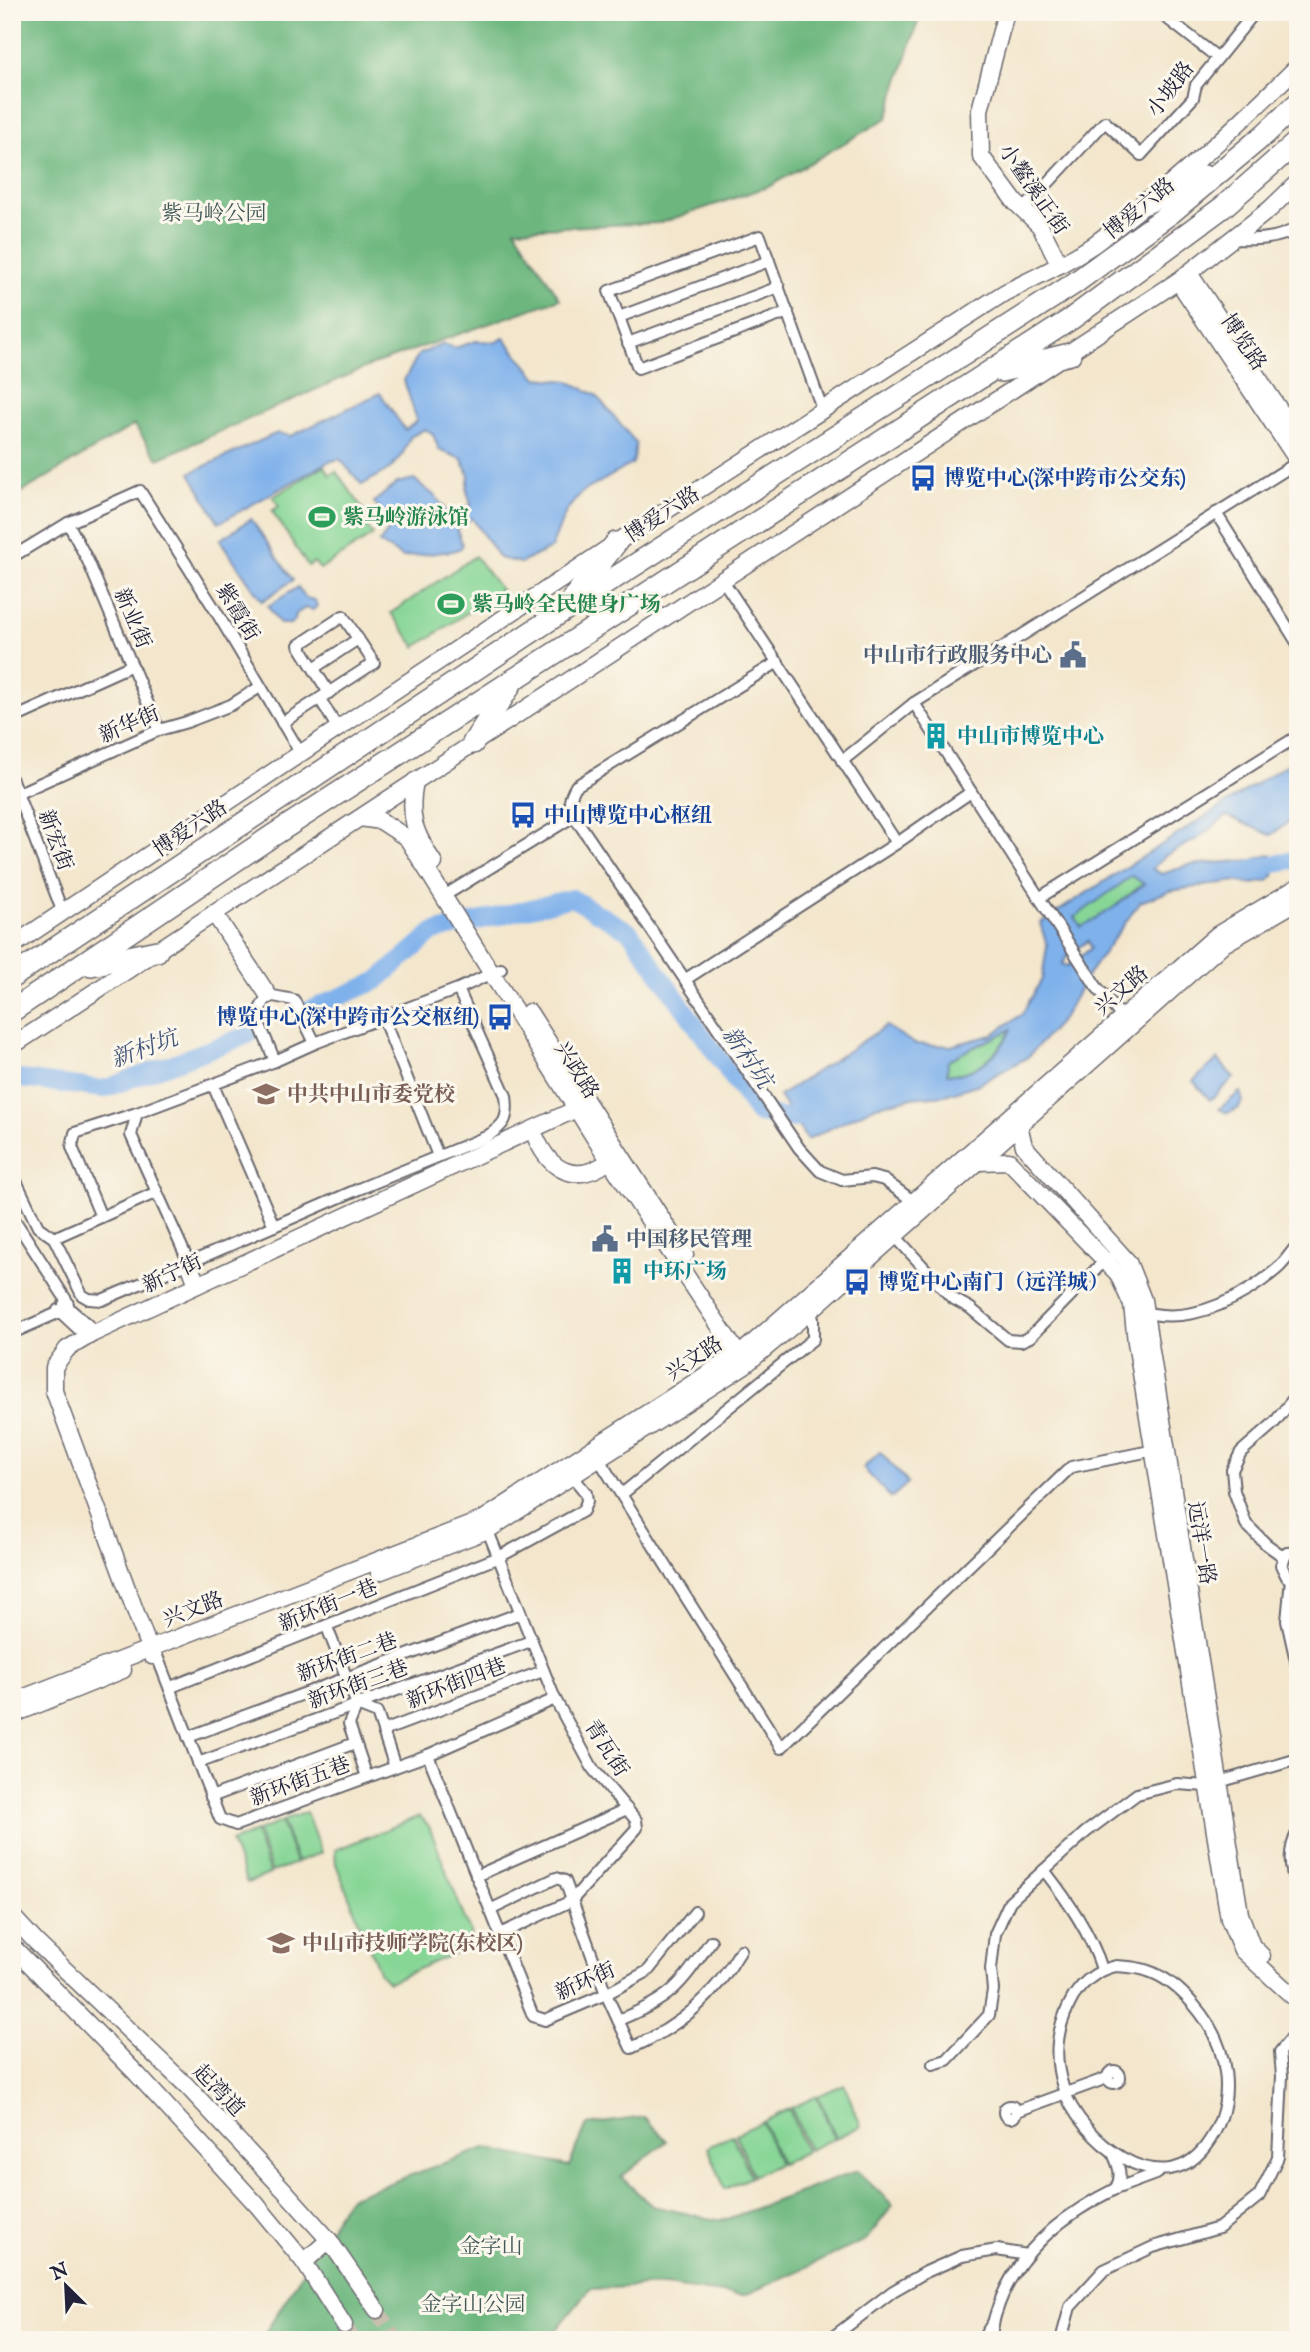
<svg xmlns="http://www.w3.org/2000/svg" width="1310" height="2352" font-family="'IM FELL English','Noto Serif SC',serif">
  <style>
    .green { fill: #87d696; stroke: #547c68; stroke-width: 2 }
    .forest { fill: #6db77f; stroke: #486c5d; stroke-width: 2 }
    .water { fill: #7fb1eb; stroke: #506a93; stroke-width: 2; fill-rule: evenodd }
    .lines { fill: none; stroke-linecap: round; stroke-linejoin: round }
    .river { stroke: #7fb1eb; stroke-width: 18 }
    .secondary-tunnel { stroke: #c9bfaf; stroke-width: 16; stroke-dasharray: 16 8; stroke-linecap: butt }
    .street-casing { stroke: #6b676e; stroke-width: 14 }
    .secondary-casing { stroke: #6b676e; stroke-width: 19 }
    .highway-casing { stroke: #6b676e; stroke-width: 24 }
    .street { stroke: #fff; stroke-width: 10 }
    .secondary { stroke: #fff; stroke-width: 16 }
    .highway { stroke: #fff; stroke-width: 21 }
    .labels { text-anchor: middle; stroke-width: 6; stroke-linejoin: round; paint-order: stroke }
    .street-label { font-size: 21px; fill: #22223b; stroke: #fbf7ec }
    .park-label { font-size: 21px; fill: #405856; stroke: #fbf7ec }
    .transit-label { font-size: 21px; font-weight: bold; fill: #164399; stroke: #fbf7ec; text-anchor: start }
    .leisure-label { font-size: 21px; font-weight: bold; fill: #27864d; stroke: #fbf7ec; text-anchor: start }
    .service-label { font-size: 21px; font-weight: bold; fill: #4e5e75; stroke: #fbf7ec; text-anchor: end }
    .culture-label { font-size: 21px; font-weight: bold; fill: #0d838f; stroke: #fbf7ec; text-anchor: start }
    .education-label { font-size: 21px; font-weight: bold; fill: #785e54; stroke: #fbf7ec; text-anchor: start }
    .water-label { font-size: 23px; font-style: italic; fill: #435479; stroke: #fbf7ec }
  </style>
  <rect width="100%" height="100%" fill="#fbf7ec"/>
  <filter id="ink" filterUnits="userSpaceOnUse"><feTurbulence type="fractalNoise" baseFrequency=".0143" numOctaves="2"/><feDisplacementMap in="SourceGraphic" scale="14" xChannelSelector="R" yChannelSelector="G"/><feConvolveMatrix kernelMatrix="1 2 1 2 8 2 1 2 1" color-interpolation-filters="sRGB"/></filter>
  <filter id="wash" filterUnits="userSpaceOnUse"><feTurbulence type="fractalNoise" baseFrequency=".00686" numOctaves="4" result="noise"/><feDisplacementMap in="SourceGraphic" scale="28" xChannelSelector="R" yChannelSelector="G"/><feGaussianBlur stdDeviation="1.57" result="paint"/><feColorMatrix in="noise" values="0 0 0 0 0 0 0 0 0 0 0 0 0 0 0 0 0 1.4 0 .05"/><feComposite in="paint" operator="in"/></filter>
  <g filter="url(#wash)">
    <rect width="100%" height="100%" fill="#f3e6cc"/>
    <g class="green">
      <polygon points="324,466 330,475 336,471 373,523 367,527 373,535 320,569 314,562 308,566 272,511 279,506 273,497"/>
      <polygon points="475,556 501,590 416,647 391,613"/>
      <polygon points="1132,875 1144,883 1113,908 1081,928 1075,917"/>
      <path d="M 1013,1028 C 998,1052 977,1077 947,1074 L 948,1061 C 968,1048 991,1041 1013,1028 Z"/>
      <polygon points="306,1812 321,1853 297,1862 282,1821"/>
      <polygon points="420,1816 429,1826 470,1932 471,1946 388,1982 380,1974 336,1864 335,1850"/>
      <polygon points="281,1822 296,1863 272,1872 257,1831"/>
      <polygon points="255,1832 270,1874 247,1883 231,1842"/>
      <polygon points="844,2084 861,2126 836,2138 818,2096"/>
      <polygon points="817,2096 834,2138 809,2150 791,2108"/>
      <polygon points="789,2109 806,2151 781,2164 763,2122"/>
      <polygon points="762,2122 779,2164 753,2176 736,2134"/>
      <polygon points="733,2135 751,2177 725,2189 708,2147"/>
    </g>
    <g class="forest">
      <polygon points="12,12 921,12 887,118 770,186 660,223 515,229 560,299 376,363 158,459 134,425 12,498"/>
      <polygon points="644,2117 667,2141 621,2177 652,2206 722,2221 857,2171 893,2205 866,2240 743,2296 665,2285 590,2289 548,2340 261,2340 348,2198 485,2148 569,2166 587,2125"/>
    </g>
    <g class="water">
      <polygon points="504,338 537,378 568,381 596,395 636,443 633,463 581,493 566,511 551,548 521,563 499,558 472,518 457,529 462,544 461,548 453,551 403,557 379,543 389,530 386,520 374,502 397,483 414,479 436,497 451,518 471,505 467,491 469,475 462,459 439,450 433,434 425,429 410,437 403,453 391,468 362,485 340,459 328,462 219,523 190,473 277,433 291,436 380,393 405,430 417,421 404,380 419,354 444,344 455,348 476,341 496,342"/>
      <polygon points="251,519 293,580 262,601 220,540"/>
      <polygon points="298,587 306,598 315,600 317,606 313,610 305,608 296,614 295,620 290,624 280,624 268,606"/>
      <path d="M 1298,757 L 1298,815 L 1271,835 L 1227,816 L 1197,839 L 1165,856 L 1152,869 L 1162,874 L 1189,865 L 1253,860 L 1272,854 L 1274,876 L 1268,881 L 1252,884 L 1236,881 L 1170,891 L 1140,902 L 1085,979 L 1064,1017 L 1028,1057 L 979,1084 L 945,1095 L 910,1098 L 876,1106 L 807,1140 L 779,1096 L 886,1026 L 915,1044 L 950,1046 L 992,1035 L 1022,1014 L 1042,979 L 1047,946 L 1040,923 ZM 1132,876 L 1144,884 L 1113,908 L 1081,927 L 1075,917 ZM 1088,941 L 1091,948 L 1067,966 L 1062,964 L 1069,954 ZM 1011,1029 C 1002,1053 974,1077 947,1074 L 948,1061 C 968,1048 990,1041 1011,1029 Z"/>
      <polygon points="1218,1059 1234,1078 1210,1100 1193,1081"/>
      <polygon points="1240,1092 1243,1101 1238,1109 1227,1113 1219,1109"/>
      <polygon points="880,1452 908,1483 891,1498 863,1468"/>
    </g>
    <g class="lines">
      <g class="river">
        <polyline points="1250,869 1298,859"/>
        <polyline points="309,1010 377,981 433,932 572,898 630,932 758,1114 795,1119 814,1107"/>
        <polyline points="12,1078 104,1089 248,1035"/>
      </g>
    </g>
  </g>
  <g filter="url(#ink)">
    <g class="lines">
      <g class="secondary-tunnel">
        <polyline points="377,2310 395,2340"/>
        <polyline points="344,2325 353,2340"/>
      </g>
      <g class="street-casing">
        <g id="street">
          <polyline points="1159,12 1218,58"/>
          <polyline points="1023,210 1105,122 1141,155 1193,98 1196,85 1255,12"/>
          <path d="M 1232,239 C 1255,240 1279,240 1298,227"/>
          <path d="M 788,312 L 638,368 L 609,291 L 760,236 C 781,294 802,352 823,411"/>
          <polyline points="619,317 769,261"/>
          <polyline points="628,343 779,287"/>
          <polyline points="1216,513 1298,644"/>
          <polyline points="68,523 88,561 159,730"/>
          <polyline points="12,557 68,523 140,491 214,608 301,754"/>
          <polyline points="722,579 897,843"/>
          <polyline points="314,668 358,639"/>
          <polyline points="320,699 338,729"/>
          <polyline points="914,703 1096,986 1122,1017"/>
          <polyline points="12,719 132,665"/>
          <polyline points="282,723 374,663 343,616 299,645 329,693"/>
          <polyline points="842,761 914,703 1298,462"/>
          <polyline points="12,780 63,913"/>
          <polyline points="12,796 159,730 187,722 231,705 260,687"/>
          <polyline points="574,816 799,1148 820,1171 842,1180 872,1177 884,1180 913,1201"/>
          <path d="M 452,891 L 574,816 C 568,804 569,798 576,786 L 778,662"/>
          <polyline points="1039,898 1298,736"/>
          <polyline points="686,979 897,843 971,792"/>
          <path d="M 458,989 L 506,1096 C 509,1119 505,1125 486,1137 L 361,1188 L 189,1263 L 131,1135 L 137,1113 L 275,1061 L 256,1016 L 268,995 L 294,1000 L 315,1043 L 458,989 L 501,969"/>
          <polyline points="383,1018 438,1156"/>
          <polyline points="275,1061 315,1043"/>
          <polyline points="213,1085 274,1226"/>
          <polyline points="17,1183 38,1227 54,1238 82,1295 89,1299 102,1300 189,1263"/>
          <polyline points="12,1216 67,1301 69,1308 12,1333"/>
          <polyline points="101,1217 72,1147 75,1133 137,1113"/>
          <polyline points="895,1236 952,1298 970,1308 1008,1340 1021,1341 1030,1337 1105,1260 1111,1258"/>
          <polyline points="54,1238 157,1192"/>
          <polyline points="64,1304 96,1332"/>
          <polyline points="58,1310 87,1337"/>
          <path d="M 1153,1314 C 1196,1322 1244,1297 1277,1269 C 1285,1262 1291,1252 1298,1244"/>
          <polyline points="600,1461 781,1748 1071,1467 1160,1449"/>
          <polyline points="622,1494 813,1339 813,1319 808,1313"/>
          <polyline points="486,1526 555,1699 593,1769 636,1820 637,1828 571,1901 500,1934"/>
          <polyline points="1284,1557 1266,1544 1246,1524 1234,1491 1232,1470 1241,1452 1274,1423 1298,1393"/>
          <polyline points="1291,1579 1287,1621 1298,1670"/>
          <polyline points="1297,1579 1287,1577 1281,1565 1287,1553 1298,1552"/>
          <polyline points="327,1627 357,1705 349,1724 367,1777"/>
          <polyline points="157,1656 220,1819 236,1825 428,1755 555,1699"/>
          <polyline points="171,1687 499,1557 583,1511 587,1501 586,1493 573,1477"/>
          <polyline points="357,1705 377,1713 395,1767"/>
          <polyline points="383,1731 543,1671"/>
          <polyline points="188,1737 520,1613"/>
          <polyline points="428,1755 533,2016 545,2020 606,1994 648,1971 695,1912"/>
          <polyline points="198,1763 531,1641"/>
          <polyline points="1219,1782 1298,1759"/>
          <polyline points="211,1797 355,1743"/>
          <path d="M 1298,1831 C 1288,1850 1288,1868 1298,1888"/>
          <path d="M 1044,1870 C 1068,1901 1090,1932 1102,1969"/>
          <polyline points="476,1876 627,1809"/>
          <path d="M 490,1910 L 556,1878 L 565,1881 L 606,1994 L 631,2048 C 681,2026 714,1997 741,1950"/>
          <path d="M 1116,1966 C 1127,1967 1138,1967 1148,1971 C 1167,1977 1181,1990 1194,2005 C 1229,2045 1239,2103 1205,2147 C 1160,2205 1079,2139 1063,2087 C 1054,2060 1056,2031 1069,2005 C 1079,1984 1095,1971 1116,1966 Z"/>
          <path d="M 618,2020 C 671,1999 679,1987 711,1941"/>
          <polyline points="933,2064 947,2060 989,2015 993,1990 991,1969 995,1934 1010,1901 1086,1832 1137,1794 1177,1784 1207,1786"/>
          <circle cx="1114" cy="2077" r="6"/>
          <circle cx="1010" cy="2112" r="6"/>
          <polyline points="1017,2111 1107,2078"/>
          <polyline points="1115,2189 1158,2173"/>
          <polyline points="829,2340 893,2291 926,2272 962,2256 997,2250 1027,2255"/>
          <polyline points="982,2340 992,2324"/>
          <path d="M 990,2340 C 992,2331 993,2321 996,2313 C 1014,2254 1062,2215 1115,2189 C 1124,2177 1118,2164 1112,2151"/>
          <polyline points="1061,2340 1070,2307 1104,2270 1153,2247 1219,2228 1259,2196 1278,2157 1282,2076 1280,2052 1298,2030"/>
        </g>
      </g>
      <g class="secondary-casing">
        <g id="secondary">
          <polyline points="1006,12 980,110 981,156 1015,202 1040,226 1060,265"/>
          <polyline points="1189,273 1298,438"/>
          <polyline points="1178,281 1298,461"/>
          <path d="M 415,781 C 408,817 414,832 434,863"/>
          <polyline points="360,818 381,821 407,838 594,1137 744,1363"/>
          <polyline points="214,913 268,995"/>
          <path d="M 12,946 L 616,543 L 1004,293 C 1034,278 1065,264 1093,245 C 1166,192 1233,130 1298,66"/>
          <polyline points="529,1012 685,1255"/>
          <polyline points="12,1046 1178,281 1270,209 1298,182"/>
          <polyline points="1019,1125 1024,1146 1128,1262 1143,1300 1240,1914 1252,1946 1262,1956"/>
          <path d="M 536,1138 C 551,1172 577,1185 609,1161"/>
          <polyline points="978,1162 1009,1161 1118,1274 1132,1305 1136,1342 1229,1919 1242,1950 1298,2001"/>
          <polyline points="189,1263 197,1285"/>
          <polyline points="379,1572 488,1530 745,1365 808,1313 1222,945 1298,901"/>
          <polyline points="152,1656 54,1391 54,1367 67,1349 92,1334 587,1104"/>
          <polyline points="12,1702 482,1520 746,1349 1217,935 1298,887"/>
          <polyline points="12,1715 123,1670"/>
          <polyline points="12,1916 35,1941 186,2085 284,2190 329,2240 377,2310"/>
          <polyline points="12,1946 137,2074 257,2205 304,2262 344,2325"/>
          <polyline points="304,2262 329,2240"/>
        </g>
      </g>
      <g class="highway-casing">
        <g id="highway">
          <polyline points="1146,203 1204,176"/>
          <polyline points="1001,371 1070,354"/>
          <polyline points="574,597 616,543"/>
          <polyline points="473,743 510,686"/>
          <polyline points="91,965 157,951"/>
          <polyline points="12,977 563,611 1072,285 1172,212 1264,135 1298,103"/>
          <polyline points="12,1011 272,836 1071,319 1223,207 1298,141"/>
        </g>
      </g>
      <use href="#street" class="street"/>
      <use href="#secondary" class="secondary"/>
      <use href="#highway" class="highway"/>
    </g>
  </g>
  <defs>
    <g id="bus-bare" transform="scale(2.1)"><path d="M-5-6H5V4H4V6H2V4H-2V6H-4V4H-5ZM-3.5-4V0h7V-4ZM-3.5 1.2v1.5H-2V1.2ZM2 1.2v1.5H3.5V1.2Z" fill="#1a4fb4" stroke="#fbf7ec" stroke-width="2.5" paint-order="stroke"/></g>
    <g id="stadium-bare" transform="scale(2.1)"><path d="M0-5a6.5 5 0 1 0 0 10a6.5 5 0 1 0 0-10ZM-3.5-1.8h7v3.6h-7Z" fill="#2e9e5b" stroke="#fbf7ec" stroke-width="2.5" paint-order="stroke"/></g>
    <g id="civic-bare" transform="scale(2.1)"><path d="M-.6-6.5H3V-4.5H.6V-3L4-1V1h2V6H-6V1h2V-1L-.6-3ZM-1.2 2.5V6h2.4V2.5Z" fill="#5c6f8a" stroke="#fbf7ec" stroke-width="2.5" paint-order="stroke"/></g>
    <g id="building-bare" transform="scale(2.1)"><path d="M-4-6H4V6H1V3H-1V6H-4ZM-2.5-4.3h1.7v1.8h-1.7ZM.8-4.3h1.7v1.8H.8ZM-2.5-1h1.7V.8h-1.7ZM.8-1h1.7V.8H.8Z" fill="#0f9aa8" stroke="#fbf7ec" stroke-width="2.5" paint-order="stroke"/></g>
    <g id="school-bare" transform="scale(2.1)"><path d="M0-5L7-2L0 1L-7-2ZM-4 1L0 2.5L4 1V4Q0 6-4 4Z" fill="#8d6e63" stroke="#fbf7ec" stroke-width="2.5" paint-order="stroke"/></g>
    <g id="university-bare" transform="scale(2.1)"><path d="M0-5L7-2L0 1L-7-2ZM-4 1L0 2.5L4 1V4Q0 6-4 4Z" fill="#8d6e63" stroke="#fbf7ec" stroke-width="2.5" paint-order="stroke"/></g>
  </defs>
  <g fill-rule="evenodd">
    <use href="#bus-bare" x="923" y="478"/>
    <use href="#stadium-bare" x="322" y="517"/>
    <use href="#stadium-bare" x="451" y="604"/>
    <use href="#civic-bare" x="1073" y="655"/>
    <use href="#building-bare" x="936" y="736"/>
    <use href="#bus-bare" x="523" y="815"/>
    <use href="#bus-bare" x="500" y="1017"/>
    <use href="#school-bare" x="266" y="1094"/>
    <use href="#civic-bare" x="605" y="1239"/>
    <use href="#building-bare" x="622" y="1271"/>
    <use href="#bus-bare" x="857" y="1282"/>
    <use href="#university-bare" x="281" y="1943"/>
  </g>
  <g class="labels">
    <g class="street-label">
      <text transform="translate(1170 89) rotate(-53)" y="7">小坡路</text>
      <text transform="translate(1034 189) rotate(55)" y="7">小鳌溪正街</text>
      <text transform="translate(1139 208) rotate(-39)" y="7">博爱六路</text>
      <text transform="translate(1244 342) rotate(56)" y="7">博览路</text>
      <text transform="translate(662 514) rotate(-33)" y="7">博爱六路</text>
      <text transform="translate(238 612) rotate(59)" y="7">紫霞街</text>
      <text transform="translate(133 618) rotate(67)" y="7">新业街</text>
      <text transform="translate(129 724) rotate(-23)" y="7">新华街</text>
      <text transform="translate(190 828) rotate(-34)" y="7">博爱六路</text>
      <text transform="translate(56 840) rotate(70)" y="7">新宏街</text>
      <text transform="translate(1121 990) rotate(-41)" y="7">兴文路</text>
      <text transform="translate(577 1070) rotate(58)" y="7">兴政路</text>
      <text transform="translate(172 1273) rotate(-25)" y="7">新宁街</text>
      <text transform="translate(694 1358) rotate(-33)" y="7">兴文路</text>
      <text transform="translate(1202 1543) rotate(81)" y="7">远洋一路</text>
      <text transform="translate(328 1605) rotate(-22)" y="7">新环街一巷</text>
      <text transform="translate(193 1609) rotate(-21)" y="7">兴文路</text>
      <text transform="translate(347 1657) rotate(-20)" y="7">新环街二巷</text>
      <text transform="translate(456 1683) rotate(-21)" y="7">新环街四巷</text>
      <text transform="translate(358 1684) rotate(-20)" y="7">新环街三巷</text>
      <text transform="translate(607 1748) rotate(57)" y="7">青瓦街</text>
      <text transform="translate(300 1781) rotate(-20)" y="7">新环街五巷</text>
      <text transform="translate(585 1981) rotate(-24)" y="7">新环街</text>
      <text transform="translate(219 2090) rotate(46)" y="7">起湾道</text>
    </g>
    <g class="park-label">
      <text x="214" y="220">紫马岭公园</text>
      <text x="491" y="2253">金字山</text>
      <text x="473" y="2311">金字山公园</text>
    </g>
    <g class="transit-label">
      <text x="944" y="485">博览中心(深中跨市公交东)</text>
      <text x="544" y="822">中山博览中心枢纽</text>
      <text x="479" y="1024" text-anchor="end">博览中心(深中跨市公交枢纽)</text>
      <text x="878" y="1289">博览中心南门（远洋城）</text>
    </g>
    <g class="leisure-label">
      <text x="343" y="524">紫马岭游泳馆</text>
      <text x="472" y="611">紫马岭全民健身广场</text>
    </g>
    <g class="service-label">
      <text x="1052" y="662">中山市行政服务中心</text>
      <text x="626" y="1246" text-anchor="start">中国移民管理</text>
    </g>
    <g class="culture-label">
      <text x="957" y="743">中山市博览中心</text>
      <text x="643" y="1278">中环广场</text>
    </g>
    <g class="education-label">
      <text x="287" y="1101">中共中山市委党校</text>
      <text x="302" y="1950">中山市技师学院(东校区)</text>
    </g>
    <g class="water-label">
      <text transform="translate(144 1048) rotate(-20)" y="8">新村坑</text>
      <text transform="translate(748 1057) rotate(55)" y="8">新村坑</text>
    </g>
  </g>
  <rect width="1310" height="2352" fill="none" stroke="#fbf7ec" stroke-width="42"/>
  <g transform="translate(66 2286) rotate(336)" stroke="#fbf7ec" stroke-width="5" paint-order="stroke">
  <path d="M0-5L12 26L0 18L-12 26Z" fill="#22223b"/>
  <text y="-10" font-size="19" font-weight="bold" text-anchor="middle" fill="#22223b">N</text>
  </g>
</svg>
